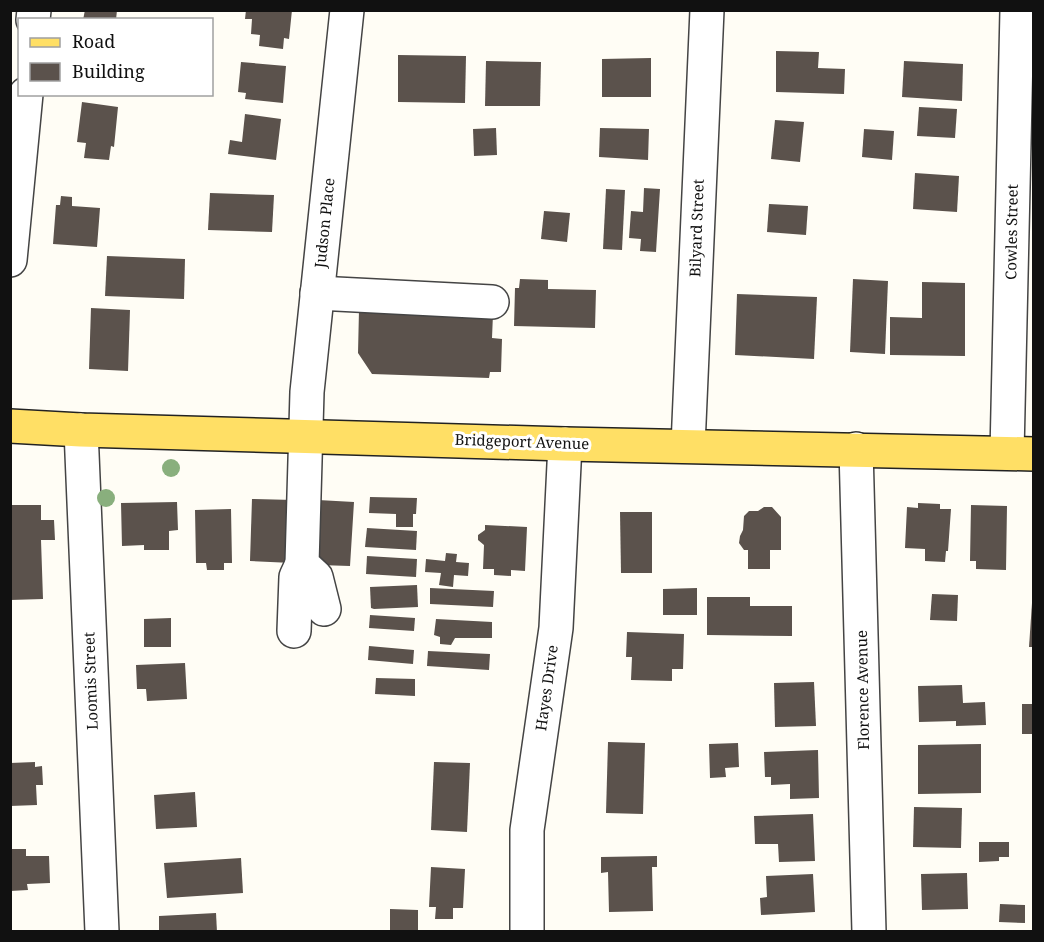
<svg xmlns="http://www.w3.org/2000/svg" width="1044" height="942" font-family="'Noto Serif',serif">
  <style>
    .building { fill: #5b524c }
    .lines { fill: none; stroke-linecap: round; stroke-linejoin: round }
    .minor-casing { stroke: #444; stroke-width: 36 }
    .major-casing { stroke: #222; stroke-width: 36 }
    .minor { stroke: #fff; stroke-width: 33 }
    .major { stroke: #ffdf65; stroke-width: 33 }
    .tree { fill: #89af7d }
    .labels { text-anchor: middle; stroke-width: 6; stroke-linejoin: round; paint-order: stroke }
    .street-label { font-size: 15px; fill: #111; stroke: #fff }
  </style>
  <rect width="100%" height="100%" fill="#fffdf5"/>
  <g class="building">
    <polygon points="85,10 117,10 116,20 83,20"/>
    <polygon points="246,10 292,10 289,39 284,38 283,49 259,46 260,35 251,34 252,19 245,19"/>
    <polygon points="776,51 819,52 818,68 845,69 844,94 776,92"/>
    <polygon points="398,55 466,56 465,103 398,102"/>
    <polygon points="651,58 651,97 602,97 602,59"/>
    <polygon points="486,61 541,62 540,106 485,106"/>
    <polygon points="904,61 963,64 962,101 902,97"/>
    <polygon points="241,62 286,66 283,103 245,99 246,93 238,92"/>
    <polygon points="82,102 118,107 114,147 111,146 109,160 84,158 86,143 77,142"/>
    <polygon points="919,107 957,109 955,138 917,136"/>
    <polygon points="245,114 281,119 276,160 228,154 230,140 242,142"/>
    <polygon points="775,120 804,122 800,162 771,159"/>
    <polygon points="496,128 497,155 474,156 473,129"/>
    <polygon points="600,128 649,129 648,160 599,157"/>
    <polygon points="864,129 894,131 892,160 862,157"/>
    <polygon points="915,173 959,176 957,212 913,209"/>
    <polygon points="644,188 660,189 656,252 640,251 641,239 629,238 631,211 643,212"/>
    <polygon points="606,189 625,190 622,250 603,249"/>
    <polygon points="210,193 274,195 272,232 208,230"/>
    <polygon points="61,196 72,197 72,206 100,208 97,247 53,244 56,205 60,205"/>
    <polygon points="769,204 808,206 806,235 767,232"/>
    <polygon points="544,211 570,213 567,242 541,239"/>
    <polygon points="107,256 185,259 184,299 105,296"/>
    <polygon points="520,279 548,280 548,289 596,290 595,328 514,326 515,288 519,288"/>
    <polygon points="853,279 888,281 885,354 850,352"/>
    <polygon points="922,282 965,283 965,356 890,355 890,317 922,318"/>
    <polygon points="737,294 817,297 814,359 735,355"/>
    <polygon points="91,308 130,310 128,371 89,369"/>
    <polygon points="359,310 493,314 492,338 502,339 501,372 490,372 489,378 372,374 358,353"/>
    <polygon points="370,497 417,498 416,514 413,514 413,527 396,527 396,514 369,513"/>
    <polygon points="252,499 294,500 292,563 250,561"/>
    <polygon points="318,500 354,502 350,566 319,565 319,550 316,550"/>
    <polygon points="177,502 178,530 169,531 169,550 144,550 144,545 122,546 121,503"/>
    <polygon points="918,503 940,504 940,509 951,509 948,551 946,551 945,562 925,561 925,549 905,548 907,507 918,508"/>
    <polygon points="10,505 41,505 41,520 54,520 55,540 41,540 43,599 10,600"/>
    <polygon points="971,505 1007,506 1006,570 976,569 976,561 970,561"/>
    <polygon points="764,507 772,507 781,517 781,550 770,550 770,569 748,569 748,550 744,550 739,543 740,536 743,530 744,516 749,511 758,511"/>
    <polygon points="231,509 232,563 224,563 224,570 207,570 206,563 196,563 195,510"/>
    <polygon points="620,512 652,512 652,573 621,573"/>
    <polygon points="485,525 527,527 525,571 511,570 511,576 494,575 494,569 483,569 484,545 478,540 478,535 485,530"/>
    <polygon points="367,528 417,531 416,550 365,547"/>
    <polygon points="446,553 457,554 456,562 469,563 468,576 454,575 453,587 439,585 441,573 425,572 426,559 445,561"/>
    <polygon points="367,556 417,559 416,577 366,574"/>
    <polygon points="417,585 418,607 374,609 371,608 370,587"/>
    <polygon points="430,588 494,591 493,607 430,604"/>
    <polygon points="697,588 697,615 663,615 663,589"/>
    <polygon points="932,594 958,595 957,621 930,620"/>
    <polygon points="707,597 750,597 750,606 792,606 792,636 707,635"/>
    <polygon points="1032,603 1034,603 1034,647 1029,647"/>
    <polygon points="370,615 415,618 414,631 369,628"/>
    <polygon points="171,618 171,647 144,647 144,619"/>
    <polygon points="436,619 492,622 492,638 455,638 451,645 440,644 440,637 434,635"/>
    <polygon points="627,632 684,634 683,669 672,669 672,681 631,680 632,657 626,657"/>
    <polygon points="369,646 414,650 413,664 368,660"/>
    <polygon points="428,651 490,654 489,670 427,666"/>
    <polygon points="185,663 187,699 147,701 146,689 137,689 136,665"/>
    <polygon points="376,678 415,679 415,696 375,694"/>
    <polygon points="814,682 816,726 775,727 774,683"/>
    <polygon points="962,685 963,703 985,702 986,725 956,726 956,721 919,722 918,686"/>
    <rect x="1022" y="704" width="12" height="30"/>
    <polygon points="608,742 645,743 643,814 606,813"/>
    <polygon points="738,743 739,767 725,768 726,777 710,778 709,744"/>
    <polygon points="981,744 981,793 918,794 918,745"/>
    <polygon points="818,750 819,798 790,799 790,784 771,785 771,777 765,777 764,752"/>
    <polygon points="35,762 35,767 42,766 43,785 36,785 37,805 10,806 10,763"/>
    <polygon points="434,762 470,763 467,832 431,830"/>
    <polygon points="195,792 197,827 156,829 154,795"/>
    <polygon points="914,807 962,808 961,848 913,847"/>
    <polygon points="813,814 815,861 779,862 778,844 755,844 754,816"/>
    <polygon points="979,842 1009,842 1009,857 999,857 999,861 979,862"/>
    <polygon points="10,849 26,849 26,856 49,856 50,883 27,884 28,890 10,891"/>
    <polygon points="657,856 657,867 652,867 653,911 609,912 608,872 601,873 601,857"/>
    <polygon points="241,858 243,893 167,898 164,863"/>
    <polygon points="431,867 465,869 463,908 453,908 453,919 435,919 436,907 429,907"/>
    <polygon points="967,873 968,909 922,910 921,874"/>
    <polygon points="813,874 815,912 761,915 760,898 767,897 766,876"/>
    <polygon points="1000,904 1025,905 1025,923 999,922"/>
    <polygon points="390,909 418,910 418,932 390,932"/>
    <polygon points="216,913 217,932 159,932 159,916"/>
  </g>
  <g class="lines">
    <g class="minor-casing">
      <g id="minor">
        <polyline points="33,20 34,10"/>
        <polyline points="10,260 26,94"/>
        <polyline points="317,293 492,302"/>
        <polyline points="81,430 102,932"/>
        <polyline points="688,446 707,10"/>
        <polyline points="856,449 869,932"/>
        <polyline points="1007,453 1017,10"/>
        <polyline points="324,609 316,577 302,564 307,392 347,10"/>
        <polyline points="294,631 296,577 302,564"/>
        <polyline points="527,932 527,830 556,628 565,444"/>
      </g>
    </g>
    <g class="major-casing">
      <polyline id="major" points="10,426 81,430 565,444 1034,454"/>
    </g>
    <use href="#minor" class="minor"/>
    <use href="#major" class="major"/>
  </g>
  <g class="tree">
    <circle cx="171" cy="468" r="9"/>
    <circle cx="106" cy="498" r="9"/>
  </g>
  <g class="labels">
    <g class="street-label">
      <text transform="translate(325 223) rotate(-84)" y="5">Judson Place</text>
      <text transform="translate(697 228) rotate(-88)" y="5">Bilyard Street</text>
      <text transform="translate(1012 232) rotate(-89)" y="5">Cowles Street</text>
      <text transform="translate(522 442) rotate(2)" y="5">Bridgeport Avenue</text>
      <text transform="translate(91 681) rotate(-92)" y="5">Loomis Street</text>
      <text transform="translate(547 688) rotate(-82)" y="5">Hayes Drive</text>
      <text transform="translate(863 690) rotate(-91)" y="5">Florence Avenue</text>
    </g>
  </g>
  <rect width="1044" height="942" fill="none" stroke="#111111" stroke-width="24"/>
  <rect x="18" y="18" width="195" height="78" fill="#ffffff" stroke="#a0a0a0" stroke-width="1.5"/>
  <rect x="30" y="38" width="30" height="9" fill="#ffdf65" stroke="#a0a0a0" stroke-width="1.5"/>
  <text x="72" y="48" font-size="18" fill="#111111">Road</text>
  <rect x="30" y="63" width="30" height="18" fill="#5b524c" stroke="#a0a0a0" stroke-width="1.5"/>
  <text x="72" y="78" font-size="18" fill="#111111">Building</text>
</svg>
